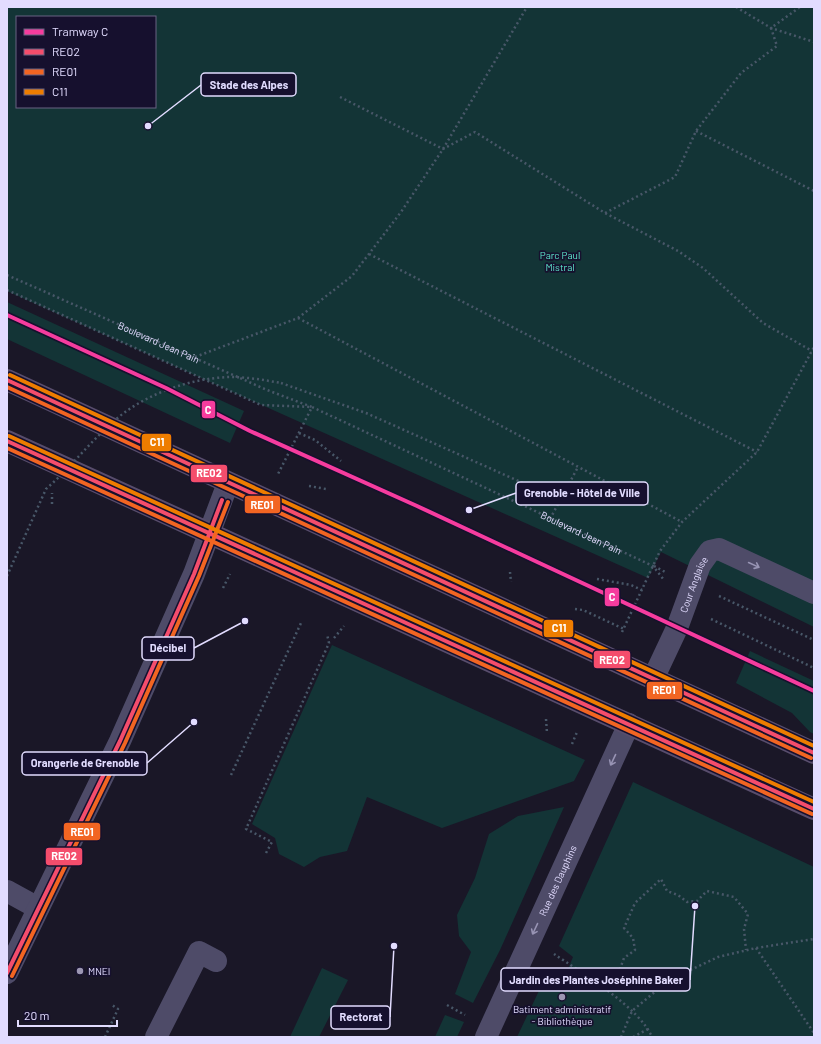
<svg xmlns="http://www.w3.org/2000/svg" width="821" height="1044" font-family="Barlow,sans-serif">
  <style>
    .green { fill: #133436; fill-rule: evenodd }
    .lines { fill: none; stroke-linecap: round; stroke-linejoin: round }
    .path { stroke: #485768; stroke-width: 2.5; stroke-dasharray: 2 3; stroke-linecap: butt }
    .minor { stroke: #4e4b68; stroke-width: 22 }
    .major { stroke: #584d6c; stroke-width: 22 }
    .path-bridge { stroke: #485768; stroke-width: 2.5; stroke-dasharray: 2 3; stroke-linecap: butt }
    .bus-1-casing { stroke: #16102e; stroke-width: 7 }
    .bus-2-casing { stroke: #16102e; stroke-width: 7 }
    .bus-3-casing { stroke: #16102e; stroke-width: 7 }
    .bus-1 { stroke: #f44d6c; stroke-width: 4 }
    .bus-2 { stroke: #f26522; stroke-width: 4 }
    .bus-3 { stroke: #ee7d00; stroke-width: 4 }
    .tram-1-casing { stroke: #16102e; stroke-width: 7 }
    .tram-1 { stroke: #f63c9e; stroke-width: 4 }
    .oneway { stroke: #9894b4 }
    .poi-dot { fill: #9c97b3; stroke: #16102e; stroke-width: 1.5 }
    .labels { text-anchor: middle; stroke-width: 3.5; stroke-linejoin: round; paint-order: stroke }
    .park-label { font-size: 10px; fill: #5ee9ce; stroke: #16102e }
    .street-label { font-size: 10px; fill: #e2dcff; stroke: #16102e }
    .poi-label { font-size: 10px; fill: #e2dcff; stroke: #16102e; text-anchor: start }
    .leader { fill: none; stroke: #e2dcff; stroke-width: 1.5 }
    .callout-dot { fill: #e2dcff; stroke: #16102e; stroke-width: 1.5 }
    .callout { fill: #16102e; stroke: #e2dcff; stroke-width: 1.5 }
    .callout-label { font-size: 11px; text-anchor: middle; font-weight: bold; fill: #e2dcff }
    .line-badge { stroke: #16102e; stroke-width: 1.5 }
    .badge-label { font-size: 11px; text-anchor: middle; font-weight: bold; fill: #fff }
  </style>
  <rect width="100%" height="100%" fill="#1a1727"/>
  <g class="green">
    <path d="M 7,7 L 814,7 L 814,627 L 661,552 L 648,578 L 7,291 ZM 17,17 L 155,17 L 155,107 L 17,107 Z"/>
    <polygon points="7,302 244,411 230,443 7,339"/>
    <polygon points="332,645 585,760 574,781 442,828 367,797 347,851 320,857 304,867 279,854 275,838 252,824"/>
    <polygon points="750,651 814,681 814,734 810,732 792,713 736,683"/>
    <polygon points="633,782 814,867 814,1037 517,1037 546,976 564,979 573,957 559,946"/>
    <polygon points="564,807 500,950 473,1003 455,994 471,952 459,936 457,915 475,878 489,834 518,816"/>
    <polygon points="322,968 348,980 319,1037 290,1037"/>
    <polygon points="445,1015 464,1022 457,1037 435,1037"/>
  </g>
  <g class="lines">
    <g class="path">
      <polyline points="736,7 771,28 814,42"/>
      <polyline points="340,97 443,149 475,132 605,213 678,251 703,268 763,323 812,351"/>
      <polyline points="696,131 814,191"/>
      <polyline points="605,213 675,177 696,131 741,73 777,46 771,28 800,7"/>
      <polyline points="369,254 757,452"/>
      <path id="s1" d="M 7,275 L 267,390 L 312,407 L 278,474"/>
      <path id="s2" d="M 7,290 L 261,405 L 312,407 L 653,566 L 664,580"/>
      <polyline points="298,318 682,522"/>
      <polyline points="195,357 298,318 352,276 401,212 443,149 527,7"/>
      <polyline points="281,383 366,413 561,500"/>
      <polyline points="299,433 315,440 341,461"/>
      <polyline points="309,486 326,489"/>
      <polyline points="52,504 52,493"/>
      <polyline points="550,519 578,467"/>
      <polyline points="654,566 667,573"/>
      <polyline points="510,572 511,582"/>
      <polyline points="597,579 631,585 642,590"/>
      <polyline points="223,588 230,574"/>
      <polyline points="719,596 814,640"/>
      <polyline points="575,609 583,610 624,629"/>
      <polyline points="711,619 814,668"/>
      <polyline points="622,632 660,551 682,522 757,452 814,347"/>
      <polyline points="334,638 344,626"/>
      <polyline points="546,719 547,733"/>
      <polyline points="572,744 577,732"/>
      <polyline points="231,775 301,623"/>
      <polyline points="266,853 272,842 246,829 329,643 327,634"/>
      <polyline points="756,948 814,1033"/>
      <path d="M 554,954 C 582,973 639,1007 652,1037"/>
      <polyline points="603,988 620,969 624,958 635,950 633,938 624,928 635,903 661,879 667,891 678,895 687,902 697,901 707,891 734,897 748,914 744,929 746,950"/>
      <polyline points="447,1005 465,1015"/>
      <polyline points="105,1037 118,1009 112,1005"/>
      <polyline points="621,1037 632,1011 669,980 718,957 756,948 814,939"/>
      <polyline points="633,1037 648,1029"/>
    </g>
    <g class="minor">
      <path id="s3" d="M 653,679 L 677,628 L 700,565 L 710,551 L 719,549 L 814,593"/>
      <polyline points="7,891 38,908"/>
      <polyline points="7,973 120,741 194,574 228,483"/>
      <polyline points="156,1037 199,952 216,961"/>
      <path id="s4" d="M 486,1037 L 629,724"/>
    </g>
    <g class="major">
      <polyline points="7,380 814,753"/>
      <polyline points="7,441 814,809"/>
    </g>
    <path class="path-bridge" d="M 7,576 L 46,489 C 70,468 89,443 113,422 C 142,395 190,378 230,377 C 247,377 264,380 281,383"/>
    <g class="bus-1-casing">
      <g id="bus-1">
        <polyline points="7,380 814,753"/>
        <polyline points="7,441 814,809"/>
        <polyline points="7,973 120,741 194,574 222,500"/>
      </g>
    </g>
    <g class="bus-2-casing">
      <g id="bus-2">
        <polyline points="7,387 811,758"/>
        <polyline points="7,448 812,814"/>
        <polyline points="12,976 125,743 199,576 228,502"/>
      </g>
    </g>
    <g class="bus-3-casing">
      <g id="bus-3">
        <polyline points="10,375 814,746"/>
        <polyline points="9,436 814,802"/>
      </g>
    </g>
    <use href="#bus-1" class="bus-1"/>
    <use href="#bus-2" class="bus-2"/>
    <use href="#bus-3" class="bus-3"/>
    <g class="tram-1-casing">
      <polyline id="tram-1" points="7,315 166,388 250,431 417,506 814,691"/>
    </g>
    <use href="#tram-1" class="tram-1"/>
  </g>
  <defs><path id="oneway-shaft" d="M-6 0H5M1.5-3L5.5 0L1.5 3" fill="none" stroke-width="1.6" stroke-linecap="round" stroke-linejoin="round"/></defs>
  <g class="oneway">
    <use href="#oneway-shaft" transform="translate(754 565) rotate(25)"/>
    <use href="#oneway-shaft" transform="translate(613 760) rotate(115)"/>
    <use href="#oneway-shaft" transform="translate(535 929) rotate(115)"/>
  </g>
  <g class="poi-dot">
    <circle cx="80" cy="971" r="4"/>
    <circle cx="562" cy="997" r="4"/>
  </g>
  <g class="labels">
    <g class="park-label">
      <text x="560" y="259">Parc Paul<tspan x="560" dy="12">Mistral</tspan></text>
    </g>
    <g class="street-label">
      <text dy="4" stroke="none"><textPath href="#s1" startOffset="166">Boulevard Jean Pain</textPath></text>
      <text dy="4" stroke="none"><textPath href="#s2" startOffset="627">Boulevard Jean Pain</textPath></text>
      <text dy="4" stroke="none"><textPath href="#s3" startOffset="103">Cour Anglaise</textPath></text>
      <text dy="4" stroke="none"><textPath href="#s4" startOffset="172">Rue des Dauphins</textPath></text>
    </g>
    <g class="poi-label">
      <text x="88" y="975">MNEI</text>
      <text x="562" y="1013" text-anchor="middle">Batiment administratif<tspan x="562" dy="12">- Bibliothèque</tspan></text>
    </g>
  </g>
  <path class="leader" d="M148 126L201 85M469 510L516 493M245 621L194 648M194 722L147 763M695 906L690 980M394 946L390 1017"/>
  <g class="callout-dot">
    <circle cx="148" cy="126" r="4"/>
    <circle cx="469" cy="510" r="4"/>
    <circle cx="245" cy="621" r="4"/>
    <circle cx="194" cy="722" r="4"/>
    <circle cx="695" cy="906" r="4"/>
    <circle cx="394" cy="946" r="4"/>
  </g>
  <g class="callout">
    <rect x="201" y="73" width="95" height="23" rx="4"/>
    <rect x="516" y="482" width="132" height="23" rx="4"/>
    <rect x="142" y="637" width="52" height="23" rx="4"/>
    <rect x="22" y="752" width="125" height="23" rx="4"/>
    <rect x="501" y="968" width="189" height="23" rx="4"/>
    <rect x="331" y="1006" width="59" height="23" rx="4"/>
  </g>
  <g class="callout-label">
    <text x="249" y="89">Stade des Alpes</text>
    <text x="582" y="497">Grenoble - Hôtel de Ville</text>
    <text x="168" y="652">Décibel</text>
    <text x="85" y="767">Orangerie de Grenoble</text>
    <text x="596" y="984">Jardin des Plantes Joséphine Baker</text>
    <text x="361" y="1021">Rectorat</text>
  </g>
  <g class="line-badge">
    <rect x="201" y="400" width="15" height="19" rx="4" fill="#f63c9e"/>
    <rect x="141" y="433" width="31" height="19" rx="4" fill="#ee7d00"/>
    <rect x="190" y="464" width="38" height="19" rx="4" fill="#f44d6c"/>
    <rect x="244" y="495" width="37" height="19" rx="4" fill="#f26522"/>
    <rect x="604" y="587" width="16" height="20" rx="4" fill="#f63c9e"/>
    <rect x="543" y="619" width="31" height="19" rx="4" fill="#ee7d00"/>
    <rect x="593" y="650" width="38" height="19" rx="4" fill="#f44d6c"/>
    <rect x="646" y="681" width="37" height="19" rx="4" fill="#f26522"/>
    <rect x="63" y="822" width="38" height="19" rx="4" fill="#f26522"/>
    <rect x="45" y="847" width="38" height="19" rx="4" fill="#f44d6c"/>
  </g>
  <g class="badge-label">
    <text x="208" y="414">C</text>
    <text x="157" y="446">C11</text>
    <text x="209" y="477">RE02</text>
    <text x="262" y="509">RE01</text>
    <text x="612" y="601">C</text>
    <text x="559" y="632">C11</text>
    <text x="612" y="664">RE02</text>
    <text x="664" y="694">RE01</text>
    <text x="82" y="836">RE01</text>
    <text x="64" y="860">RE02</text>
  </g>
  <rect width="821" height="1044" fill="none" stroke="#e2dcff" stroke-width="16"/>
  <rect x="16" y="16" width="140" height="92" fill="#16102e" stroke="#686282"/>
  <rect x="24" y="29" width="20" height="6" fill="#f63c9e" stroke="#686282"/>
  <text x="52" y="36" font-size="12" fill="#e2dcff">Tramway C</text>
  <rect x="24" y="49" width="20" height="6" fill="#f44d6c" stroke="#686282"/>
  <text x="52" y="56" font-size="12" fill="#e2dcff">RE02</text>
  <rect x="24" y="69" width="20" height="6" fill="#f26522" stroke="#686282"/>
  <text x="52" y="76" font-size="12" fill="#e2dcff">RE01</text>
  <rect x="24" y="89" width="20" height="6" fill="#ee7d00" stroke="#686282"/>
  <text x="52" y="96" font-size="12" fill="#e2dcff">C11</text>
  <path d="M18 1020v6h99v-6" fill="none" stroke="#e2dcff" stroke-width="2"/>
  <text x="24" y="1020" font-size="12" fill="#e2dcff" stroke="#16102e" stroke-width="3" paint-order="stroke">20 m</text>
</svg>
